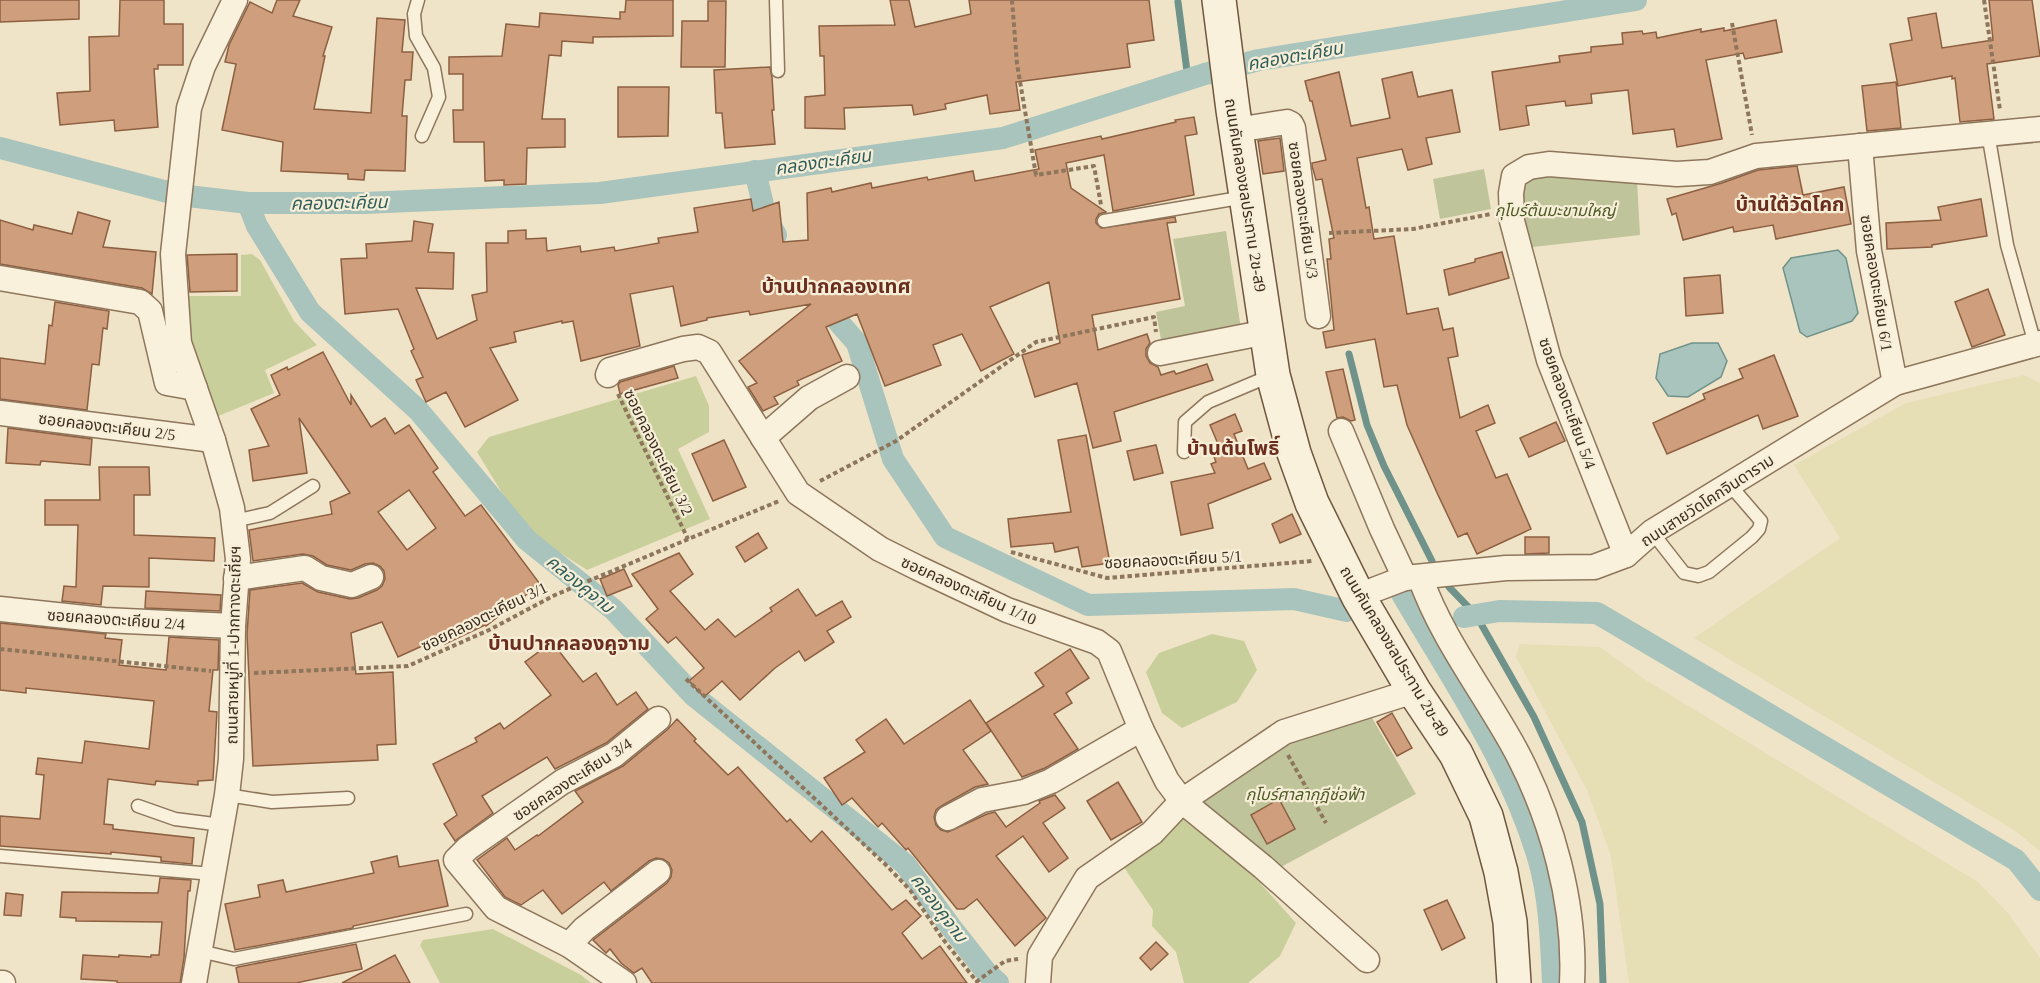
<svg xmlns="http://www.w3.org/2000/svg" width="2040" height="983" font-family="'Times New Roman','Noto Sans Thai',serif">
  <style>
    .farmland { fill: #e6deb5 }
    .green { fill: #c9cf9b }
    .cemetery { fill: #bfc49a }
    .water { fill: #a9c4bc; stroke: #6f938a; stroke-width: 1.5 }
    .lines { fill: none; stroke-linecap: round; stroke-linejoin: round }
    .stream { stroke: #6f938a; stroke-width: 7 }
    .canal { stroke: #a9c4bc; stroke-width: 22 }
    .building { fill: #cf9f7d; stroke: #8d5f41; stroke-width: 1.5; fill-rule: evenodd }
    .lane-casing { stroke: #8d765c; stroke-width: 15 }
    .street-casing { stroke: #8d765c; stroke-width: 27 }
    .secondary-casing { stroke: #6f573f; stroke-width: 36 }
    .path { stroke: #8d765c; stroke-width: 4; stroke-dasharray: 4.5 3; stroke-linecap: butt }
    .lane { stroke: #faf1dc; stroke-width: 12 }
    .street { stroke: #faf1dc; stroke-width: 24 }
    .secondary { stroke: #faf1dc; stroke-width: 33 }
    .labels { text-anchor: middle; stroke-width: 4.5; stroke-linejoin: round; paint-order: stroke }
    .street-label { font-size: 16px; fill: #3d2e20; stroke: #f7eed8 }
    .park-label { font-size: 16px; font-style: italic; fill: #4d5a26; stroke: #f7eed8 }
    .water-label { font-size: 18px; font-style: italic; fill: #2f5d5a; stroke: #f7eed8 }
    .quarter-label { font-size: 20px; font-weight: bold; fill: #6b2e1e; stroke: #f7eed8 }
  </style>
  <rect width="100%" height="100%" fill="#f0e4c8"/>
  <g class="farmland">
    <polygon points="2024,375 2040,383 2040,851 2014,830 1694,638 1840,538 1794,465 1906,403"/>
    <polygon points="1520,644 1600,647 1644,679 1978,882 2008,913 2040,958 2040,983 1629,983 1611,856 1587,790 1516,657"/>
  </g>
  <g class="green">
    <polygon points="252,254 260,260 294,321 317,345 265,370 274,393 216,417 189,341 185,296 241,296 241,255"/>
    <polygon points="696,376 709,406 709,432 678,449 710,519 587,570 537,538 512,509 477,452 489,437"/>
    <polygon points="1212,634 1244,641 1257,670 1237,702 1182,728 1162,713 1146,672 1159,653"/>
    <polygon points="1181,818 1253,875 1296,923 1280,956 1248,983 1184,983 1176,952 1152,926 1153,910 1123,866"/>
    <polygon points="493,929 581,975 591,983 440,983 420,945 423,940"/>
  </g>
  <g class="cemetery">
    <polygon points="1484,169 1491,209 1440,219 1433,179"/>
    <polygon points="1547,173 1637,181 1640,235 1524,248 1523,186 1535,176"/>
    <polygon points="1226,231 1241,329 1162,345 1156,312 1185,306 1173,239"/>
    <polygon points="1371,716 1416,794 1281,867 1199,803 1283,745"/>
  </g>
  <g class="water">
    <polygon points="1838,250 1846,258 1858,313 1852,321 1807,337 1800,332 1783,268 1791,258"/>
    <polygon points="1692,343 1718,343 1727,361 1721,377 1688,397 1668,396 1656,378 1660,354"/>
  </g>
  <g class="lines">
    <g class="stream">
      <polyline points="1178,2 1188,79"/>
      <polyline points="1349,354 1367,425 1384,466 1432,561"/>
      <polyline points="1449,587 1476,615 1534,717 1582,822 1600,904 1603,983"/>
    </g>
    <g class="canal">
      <polyline points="0,148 179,195 248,203 364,203 600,193 1003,138 1205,74 1259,60 1636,0"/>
      <polyline points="755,171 766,217 776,235"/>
      <polyline points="248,203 257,226 310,312 418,410 527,540 614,610 694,696 905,864 950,926 987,973 998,983"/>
      <polyline points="819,300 857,343 893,459 945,537 1088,605 1294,599 1347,611"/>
      <path d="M 1402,594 C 1453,681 1511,764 1539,861 C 1550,900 1551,943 1553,983"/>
      <polyline points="1464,617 1499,611 1597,613 2016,860 2040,890"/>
    </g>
  </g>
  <g class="building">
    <polygon points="0,0 79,0 79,19 0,22"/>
    <polygon points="120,0 164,0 164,24 183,24 183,65 158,65 158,69 154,69 158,127 115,131 114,120 60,125 57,93 90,91 89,37 119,36"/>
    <polygon points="277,0 300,0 293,16 332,27 323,56 325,56 314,109 371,113 377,18 405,20 402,52 413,52 411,80 405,80 402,116 407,116 405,171 365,170 364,180 348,179 348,174 281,171 283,142 222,130 236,64 225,62 229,45 250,2 272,13"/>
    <polygon points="626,0 673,0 673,36 593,37 593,43 562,41 561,56 549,55 542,119 565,119 565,147 527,148 526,184 504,185 504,180 485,181 484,142 454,142 453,110 463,110 463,74 449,74 449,57 502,56 506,24 539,27 540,13 620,19 620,12 625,12"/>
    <polygon points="890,0 909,0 915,27 971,14 969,0 1149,0 1154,40 1127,44 1130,67 1016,82 1020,110 990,114 987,95 945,104 946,109 914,115 912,105 844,108 845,129 805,128 805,97 825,95 824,56 820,56 819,26 895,25"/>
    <polygon points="1989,0 2032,0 2040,56 1987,64 1994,119 1960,122 1955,78 1952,79 1952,76 1898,86 1890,44 1912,40 1908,18 1936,13 1942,48 1993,40"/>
    <polygon points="708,1 726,1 725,67 681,67 682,21 708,21"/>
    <polygon points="1776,20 1782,52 1745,59 1743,53 1706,60 1722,139 1677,147 1674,129 1633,134 1628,90 1591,94 1592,103 1566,106 1565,101 1526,106 1529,125 1500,130 1492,72 1560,62 1559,56 1591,52 1591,47 1623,44 1622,33 1642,31 1643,34 1656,32 1657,38 1701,29 1701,32 1724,28 1724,31"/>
    <polygon points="770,67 772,77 774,110 772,110 775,144 725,148 722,113 716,113 714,70"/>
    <polygon points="1339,72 1351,126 1390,118 1382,79 1412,72 1418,97 1452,90 1460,132 1426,138 1432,164 1408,170 1402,149 1357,158 1366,208 1369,207 1374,239 1394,236 1407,314 1438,308 1443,330 1453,328 1458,356 1448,358 1460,418 1488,405 1495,423 1476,431 1496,478 1507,474 1531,529 1477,554 1467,533 1458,537 1438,495 1407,425 1397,385 1384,387 1375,339 1326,348 1323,332 1334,330 1327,259 1331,259 1329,239 1334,238 1322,179 1316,180 1312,166 1312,163 1326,160 1312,101 1310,101 1305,81"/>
    <polygon points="1896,82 1901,128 1867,131 1862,86"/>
    <polygon points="618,87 669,87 668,136 618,137"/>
    <polygon points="1194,117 1197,134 1185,136 1194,195 1113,211 1104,155 1066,163 1071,188 1106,212 1099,214 1096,219 1096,223 1101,228 1175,217 1176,222 1167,223 1180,299 1092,315 1098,350 1147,334 1150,343 1146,349 1146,356 1150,363 1158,367 1161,375 1174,371 1176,374 1207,364 1213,380 1114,412 1121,441 1093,448 1077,383 1035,397 1022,355 1060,343 1049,282 990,307 1014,354 981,371 962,334 933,345 941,365 885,386 857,314 826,327 842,361 797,381 799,385 774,397 778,404 763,411 748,387 757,383 739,361 811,304 750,315 749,311 707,318 707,320 681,326 673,286 630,294 640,346 581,361 573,321 562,323 562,321 514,332 516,342 490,348 518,400 465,427 446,392 426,402 416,380 423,377 411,351 414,349 398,309 345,314 341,259 367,258 366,244 412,241 414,221 433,224 428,252 454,253 453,289 416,288 437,339 477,320 472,295 487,292 486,243 508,243 508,231 526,230 526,239 546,238 547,251 580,246 581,252 614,247 615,251 659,243 658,238 698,232 694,208 751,199 753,211 779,202 783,242 808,240 807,193 831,188 832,192 871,183 872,188 927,177 928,180 973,171 975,181 1039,169 1035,150 1101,136 1102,139 1176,122 1175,120"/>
    <polygon points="1280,138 1284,171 1263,174 1258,141"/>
    <polygon points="1797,166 1803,195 1844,187 1851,224 1776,239 1773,225 1734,232 1733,227 1683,240 1676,213 1672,215 1667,199 1722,183 1758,170"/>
    <polygon points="1981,199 1987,236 1932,245 1932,247 1887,249 1886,223 1941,220 1938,207"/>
    <polygon points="78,212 110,221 103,247 156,252 152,294 142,288 0,264 0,220 33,230 34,225 72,234"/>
    <polygon points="1502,252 1509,278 1449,295 1444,270 1475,262 1475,259"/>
    <polygon points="237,254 237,291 190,292 187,255"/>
    <polygon points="1720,275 1723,313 1686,316 1684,278"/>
    <polygon points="1988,289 2005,335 1972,347 1955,302"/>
    <polygon points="55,302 109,311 107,329 103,328 99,365 92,364 87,410 0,399 0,358 45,364 49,325 52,326"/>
    <path d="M 323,352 L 351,405 L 351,395 L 371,427 L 385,418 L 395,434 L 409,425 L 438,468 L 433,472 L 465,516 L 481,505 L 540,584 L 486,626 L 485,625 L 445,644 L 442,637 L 398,657 L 382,622 L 351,633 L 356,674 L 393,672 L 396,744 L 377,745 L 378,760 L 253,766 L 247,634 L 250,590 L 302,583 L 318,592 L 350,599 L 358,598 L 377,590 L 382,586 L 385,579 L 384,571 L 380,566 L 373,563 L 365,564 L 351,570 L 327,565 L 313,556 L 303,554 L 253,561 L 249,530 L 332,514 L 330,502 L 350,493 L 299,418 L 307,473 L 253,481 L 249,450 L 269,446 L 251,409 L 280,395 L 271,375 L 287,367 L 288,370 ZM 409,490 L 436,528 L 407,550 L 378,512 Z"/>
    <polygon points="1774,355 1798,416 1763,429 1758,415 1667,454 1653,423 1705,399 1703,394 1743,378 1739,369"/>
    <polygon points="674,366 678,378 620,394 618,385 620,382"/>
    <polygon points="1343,369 1355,420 1351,421 1343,417 1337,418 1326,372"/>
    <polygon points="1235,414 1242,431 1234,434 1248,469 1264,463 1271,479 1208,504 1213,528 1181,535 1171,482 1215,473 1211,464 1216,462 1210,447 1218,444 1210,425"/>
    <polygon points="1556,422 1565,441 1529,457 1520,438"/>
    <polygon points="8,428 92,439 90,465 41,461 40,465 6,463"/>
    <polygon points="1086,435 1110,563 1082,567 1078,547 1055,552 1053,543 1011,547 1008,519 1071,512 1058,440"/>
    <polygon points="724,440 746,487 713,501 692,454"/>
    <polygon points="1156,445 1163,473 1134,480 1127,451"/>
    <polygon points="99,467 149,467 150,495 134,495 134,535 215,538 214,561 149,558 149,587 103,586 101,605 62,601 64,586 76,587 78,525 45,525 45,500 100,500"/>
    <polygon points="1292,514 1301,534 1280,543 1272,524"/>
    <polygon points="758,533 767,548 745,562 736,547"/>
    <polygon points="1525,537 1549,537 1549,553 1525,554"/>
    <polygon points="679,553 693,574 670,591 705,630 718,619 735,637 772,611 770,608 798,589 816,616 842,601 851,617 827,631 834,642 805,661 799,651 775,668 740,700 722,681 704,697 689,681 704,668 676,637 668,643 646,619 658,609 632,574"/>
    <polygon points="624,569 632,586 607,596 600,579"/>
    <polygon points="146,591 221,595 220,611 145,608"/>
    <polygon points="0,623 106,634 105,638 122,640 119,665 166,670 169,637 219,640 218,670 213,670 209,711 217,712 213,780 198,781 198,785 156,781 155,785 108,779 104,824 113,825 113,829 194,838 192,864 161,861 161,857 111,852 111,854 0,846 0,816 40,819 44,775 36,774 38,758 82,763 85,741 149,749 154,701 26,688 26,693 0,690"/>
    <polygon points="552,642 583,682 596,673 617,705 636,692 648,709 606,743 555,769 547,757 482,796 493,813 455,841 444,824 457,815 433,764 477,742 475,738 500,723 504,729 551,695 525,662"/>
    <polygon points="1070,649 1089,678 1066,693 1072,703 1054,714 1078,749 1045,768 1022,777 986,723 1044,686 1035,673"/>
    <polygon points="970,700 991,731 963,750 988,784 975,787 941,806 936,810 934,817 936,825 941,830 948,832 987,814 995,812 1006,827 1040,803 1039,801 1055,795 1065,808 1043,823 1068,858 1049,872 1023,836 996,856 1046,918 1015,946 977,899 964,909 957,909 908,848 906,850 882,823 878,827 852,798 842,805 824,778 865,752 856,740 886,719 904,744"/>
    <polygon points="1392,713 1412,748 1397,756 1377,722"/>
    <polygon points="677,719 696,739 694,741 728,775 738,767 787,822 790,819 811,842 822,831 892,910 906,900 921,916 902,933 922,959 940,946 967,983 652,983 642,968 634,973 621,963 610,949 606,953 593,940 667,883 671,877 672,870 669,863 663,859 656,858 649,861 611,891 604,882 562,914 543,890 521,905 505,897 477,860 507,838 515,850 537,835 538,836 583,802 575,791 623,766 667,730"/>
    <polygon points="1118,782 1142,822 1111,840 1087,801"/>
    <polygon points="1279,799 1295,829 1267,844 1251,815"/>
    <polygon points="397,856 399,867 438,860 448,906 353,926 353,928 235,950 225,904 260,897 258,885 283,880 286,892 374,873 371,862"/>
    <polygon points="160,878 191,880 190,891 188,891 184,958 180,983 117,983 117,981 81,979 83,955 119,957 119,955 151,957 151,955 159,955 162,922 76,921 76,918 60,917 62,892 158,893"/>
    <polygon points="6,893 23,895 21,916 4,915"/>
    <polygon points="1447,900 1465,938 1442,950 1424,910"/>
    <polygon points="1156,942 1168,954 1151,970 1140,958"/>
    <polygon points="356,944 362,969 296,983 239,983 236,968 238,967"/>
    <polygon points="395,955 410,983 342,983"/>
  </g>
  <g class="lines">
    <g class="lane-casing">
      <g id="lane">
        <polyline points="418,0 414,14 416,36 434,68 439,97 422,136"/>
        <polyline points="776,0 778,71"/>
        <polyline points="1988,133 2007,245 2035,344"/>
        <polyline points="1104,221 1245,197"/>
        <polyline points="1184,452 1185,422 1208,402 1272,375"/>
        <polyline points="234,521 270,513 313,486"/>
        <polyline points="1652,532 1684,573 1698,576 1709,572 1752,537 1759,529 1761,521 1729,484"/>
        <polyline points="227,795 272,802 348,798"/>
        <polyline points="138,806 175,819 222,825"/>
        <polyline points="0,856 213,874"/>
        <polyline points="200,951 234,959 466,914"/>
      </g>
    </g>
    <g class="street-casing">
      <g id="street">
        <polyline points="1236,130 1287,122 1291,124 1293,128 1318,316"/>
        <polyline points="1860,146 1869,251 1895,383"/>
        <polyline points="0,278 140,302 150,311 167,383 195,388"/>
        <polyline points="1160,353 1267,332"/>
        <polyline points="608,375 610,370 683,349 698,347 709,352 798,493 880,549 918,568 1007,610 1097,642 1109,651 1141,729 1167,781 1182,801 1263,867 1367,960"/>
        <polyline points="0,413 213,440"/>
        <polyline points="1341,431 1382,529 1405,578"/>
        <polyline points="763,438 809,398 847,377"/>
        <polyline points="1626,555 1549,360 1512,221 1511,193 1514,176 1529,167 1549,164 1677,174 1710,172 1756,156 2040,129"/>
        <path d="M 1420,577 C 1442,639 1484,692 1515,749 C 1552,818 1576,905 1572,983"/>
        <polyline points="236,578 305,568 321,578 352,585 371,577"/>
        <polyline points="1358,596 1405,578 1506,568 1594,567 1626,555 1652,532 1895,383 2040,343"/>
        <polyline points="0,609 104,620 233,626"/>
        <polyline points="948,818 982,800 1024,792 1051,781 1141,729"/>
        <polyline points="569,945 584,929 658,872"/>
        <polyline points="0,983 3,983"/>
        <polyline points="194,983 227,795 231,759 233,626 238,559 232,508 213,440 179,343 173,254 189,108 203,66 235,0"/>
        <polyline points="624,983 569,945 496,908 456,860 468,848 562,782 614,755 658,719"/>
        <polyline points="1038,983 1040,956 1087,878 1152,833 1182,801 1284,732 1414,691"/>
      </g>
    </g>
    <g class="secondary-casing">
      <polyline id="secondary" points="1219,0 1233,110 1273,375 1294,453 1312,503 1358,596 1414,691 1456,754 1486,816 1501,872 1510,922 1514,983"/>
    </g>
    <g class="path">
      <polyline points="1012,0 1017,64 1036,175 1094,166 1101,205"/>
      <polyline points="1984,0 2000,110"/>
      <polyline points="1732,23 1752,135"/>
      <polyline points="1329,233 1413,229 1491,214"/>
      <polyline points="618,394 688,539"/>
      <polyline points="820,481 896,441 1036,342 1154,317 1156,332"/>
      <polyline points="1011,552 1107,578 1312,561"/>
      <polyline points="0,649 211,671"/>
      <polyline points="254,673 408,666 489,630 555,595 779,501"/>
      <polyline points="686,679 885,864 910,890 942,938 978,983"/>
      <polyline points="1288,755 1326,823"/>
      <polyline points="976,982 1005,961 1018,959"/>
    </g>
    <use href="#lane" class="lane"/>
    <use href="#street" class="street"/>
    <use href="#secondary" class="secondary"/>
  </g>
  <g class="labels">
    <g class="street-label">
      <text transform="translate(1246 195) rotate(81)" y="6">ถนนคันคลองชลประทาน 2ข-ส9</text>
      <text transform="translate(1304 210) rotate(82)" y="6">ซอยคลองตะเคียน 5/3</text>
      <text transform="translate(1877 283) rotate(81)" y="6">ซอยคลองตะเคียน 6/1</text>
      <text transform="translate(1568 403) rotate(70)" y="6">ซอยคลองตะเคียน 5/4</text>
      <text transform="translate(107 426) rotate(7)" y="6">ซอยคลองตะเคียน 2/5</text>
      <text transform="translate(659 452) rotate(64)" y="6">ซอยคลองตะเคียน 3/2</text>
      <text transform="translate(1707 500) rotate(-33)" y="6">ถนนสายวัดโคกจินดาราม</text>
      <text transform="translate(1173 559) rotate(-3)" y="6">ซอยคลองตะเคียน 5/1</text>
      <text transform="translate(969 590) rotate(24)" y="6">ซอยคลองตะเคียน 1/10</text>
      <text transform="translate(484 616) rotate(-26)" y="6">ซอยคลองตะเคียน 3/1</text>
      <text transform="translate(116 619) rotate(4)" y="6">ซอยคลองตะเคียน 2/4</text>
      <text transform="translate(233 645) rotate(-89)" y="6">ถนนสายหมู่ที่ 1-ปากทางตะเกี่ยฯ</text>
      <text transform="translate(1395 651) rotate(59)" y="6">ถนนคันคลองชลประทาน 2ข-ส9</text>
      <text transform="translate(572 779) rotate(-33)" y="6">ซอยคลองตะเคียน 3/4</text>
    </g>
    <g class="park-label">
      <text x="1555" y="216">กุโบร์ต้นมะขามใหญ่</text>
      <text x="1305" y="800">กุโบร์ศาลากุฎีช่อฟ้า</text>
    </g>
    <g class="water-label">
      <text transform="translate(1295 56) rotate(-10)" y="6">คลองตะเคียน</text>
      <text transform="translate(823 162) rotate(-8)" y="6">คลองตะเคียน</text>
      <text transform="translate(339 203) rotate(-1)" y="6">คลองตะเคียน</text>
      <text transform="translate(580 584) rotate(39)" y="6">คลองคูจาม</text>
      <text transform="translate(939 908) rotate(53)" y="6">คลองคูจาม</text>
    </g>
    <g class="quarter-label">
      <text x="1790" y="211">บ้านใต้วัดโคก</text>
      <text x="836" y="293">บ้านปากคลองเทศ</text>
      <text x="1233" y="455">บ้านต้นโพธิ์</text>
      <text x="569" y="650">บ้านปากคลองคูจาม</text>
    </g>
  </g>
</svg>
